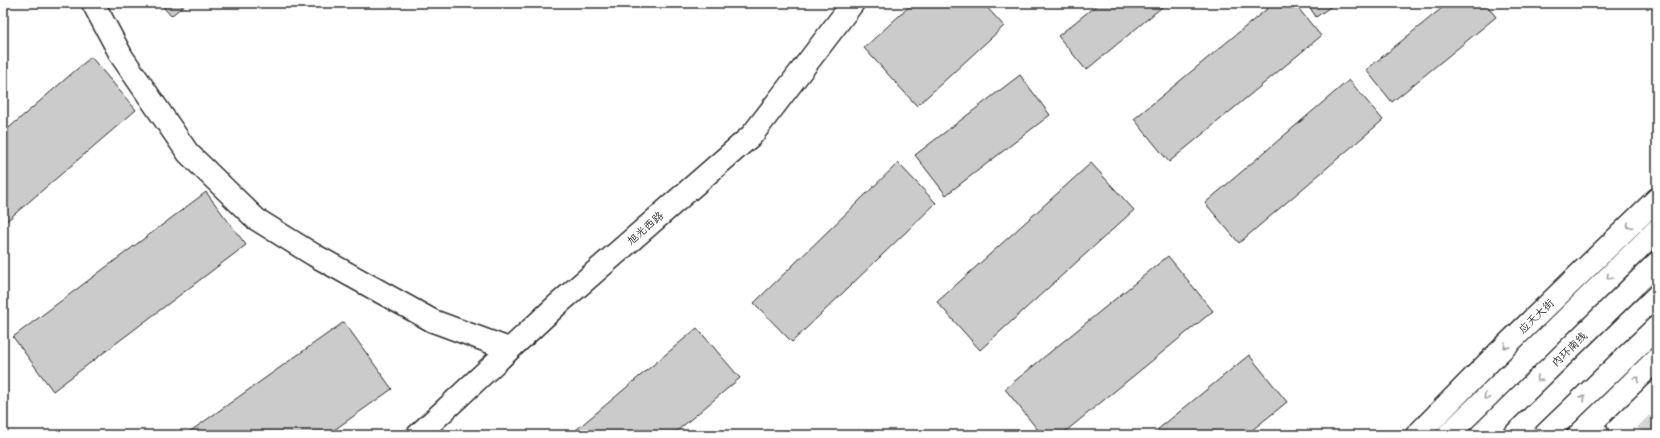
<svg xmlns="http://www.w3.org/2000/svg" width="1660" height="438" font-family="'Playpen Sans','LXGW WenKai TC',sans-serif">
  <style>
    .building { fill: #cbcbcb; stroke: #2b2b2b }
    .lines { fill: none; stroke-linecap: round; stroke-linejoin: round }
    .minor-tunnel { stroke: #d5d5d5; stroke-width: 22; stroke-dasharray: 22 11; stroke-linecap: butt }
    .minor-casing { stroke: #2b2b2b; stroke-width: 25 }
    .tertiary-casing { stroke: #2b2b2b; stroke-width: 25 }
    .trunk-casing { stroke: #2b2b2b; stroke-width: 25 }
    .minor { stroke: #fff; stroke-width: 22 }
    .tertiary { stroke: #fff; stroke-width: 22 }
    .trunk { stroke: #fff; stroke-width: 22 }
    .oneway { stroke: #a0a0a0 }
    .labels { text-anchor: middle; stroke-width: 3; stroke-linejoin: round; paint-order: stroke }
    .street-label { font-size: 11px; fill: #2b2b2b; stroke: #fff }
  </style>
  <rect width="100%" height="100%" fill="#fff"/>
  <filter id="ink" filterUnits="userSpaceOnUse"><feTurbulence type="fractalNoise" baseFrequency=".025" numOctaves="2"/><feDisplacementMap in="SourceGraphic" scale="8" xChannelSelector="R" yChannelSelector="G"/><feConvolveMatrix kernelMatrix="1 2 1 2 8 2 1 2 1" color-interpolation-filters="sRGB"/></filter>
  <g filter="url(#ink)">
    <g class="building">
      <polygon points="160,3 187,3 171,16"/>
      <polygon points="913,3 983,3 1004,26 917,106 864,48"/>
      <polygon points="1099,3 1167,3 1086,70 1058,36"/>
      <polygon points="1274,3 1294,3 1321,36 1169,162 1134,119"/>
      <polygon points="1307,3 1336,3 1316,17"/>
      <polygon points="1448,3 1485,3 1496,17 1392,102 1366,70"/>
      <polygon points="91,57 136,110 3,224 3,133"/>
      <polygon points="1020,75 1050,115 946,195 915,155"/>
      <polygon points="1349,80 1383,120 1239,243 1205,203"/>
      <polygon points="898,163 936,203 792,342 754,303"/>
      <polygon points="1091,163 1134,210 980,350 937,302"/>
      <polygon points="206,192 246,245 53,391 13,337"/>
      <polygon points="1168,256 1213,311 1061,435 1042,435 1005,389"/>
      <polygon points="344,322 392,389 327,435 185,435"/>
      <polygon points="697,328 740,378 672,435 570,435"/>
      <polygon points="1249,355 1287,402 1246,435 1151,435"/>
    </g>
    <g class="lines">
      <polyline class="minor-tunnel" points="1645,435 1657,423"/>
      <g class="minor-casing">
        <g id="minor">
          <polyline points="93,3 122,57 188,153 256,219 314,255 433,321 509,349"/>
          <polyline points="418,435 556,306 752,135 853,3"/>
        </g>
      </g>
      <g class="tertiary-casing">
        <g id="tertiary">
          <polyline points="1417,435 1490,361 1657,199"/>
          <polyline points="1596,435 1597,433"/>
        </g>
      </g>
      <g class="trunk-casing">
        <g id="trunk">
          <polyline points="1448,435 1657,230"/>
          <polyline points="1481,435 1657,263"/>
          <polyline points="1545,435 1657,327"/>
          <polyline points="1579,435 1657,359"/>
        </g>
      </g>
      <use href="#minor" class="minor"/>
      <use href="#tertiary" class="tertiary"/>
      <use href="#trunk" class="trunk"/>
    </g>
    <defs><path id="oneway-chevron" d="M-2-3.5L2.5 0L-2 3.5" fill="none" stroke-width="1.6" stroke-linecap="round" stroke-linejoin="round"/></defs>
    <g class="oneway">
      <use href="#oneway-chevron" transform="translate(1629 226) rotate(136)"/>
      <use href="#oneway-chevron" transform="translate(1609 277) rotate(136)"/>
      <use href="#oneway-chevron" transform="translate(1506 346) rotate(136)"/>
      <use href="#oneway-chevron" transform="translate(1539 379) rotate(136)"/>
      <use href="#oneway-chevron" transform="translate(1637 379) rotate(-44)"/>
      <use href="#oneway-chevron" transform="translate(1486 397) rotate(136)"/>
      <use href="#oneway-chevron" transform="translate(1583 398) rotate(-44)"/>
    </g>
  </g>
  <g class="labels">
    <g class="street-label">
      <text transform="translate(645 228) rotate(-41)" y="4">旭光西路</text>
      <text transform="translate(1536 316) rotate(-44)" y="4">应天大街</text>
      <text transform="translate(1569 349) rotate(-44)" y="4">内环南线</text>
    </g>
  </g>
  <rect width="1660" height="438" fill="none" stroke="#fff" stroke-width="16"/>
  <rect x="8" y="8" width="1644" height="422" fill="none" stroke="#2b2b2b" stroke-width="1.5" filter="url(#ink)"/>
</svg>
